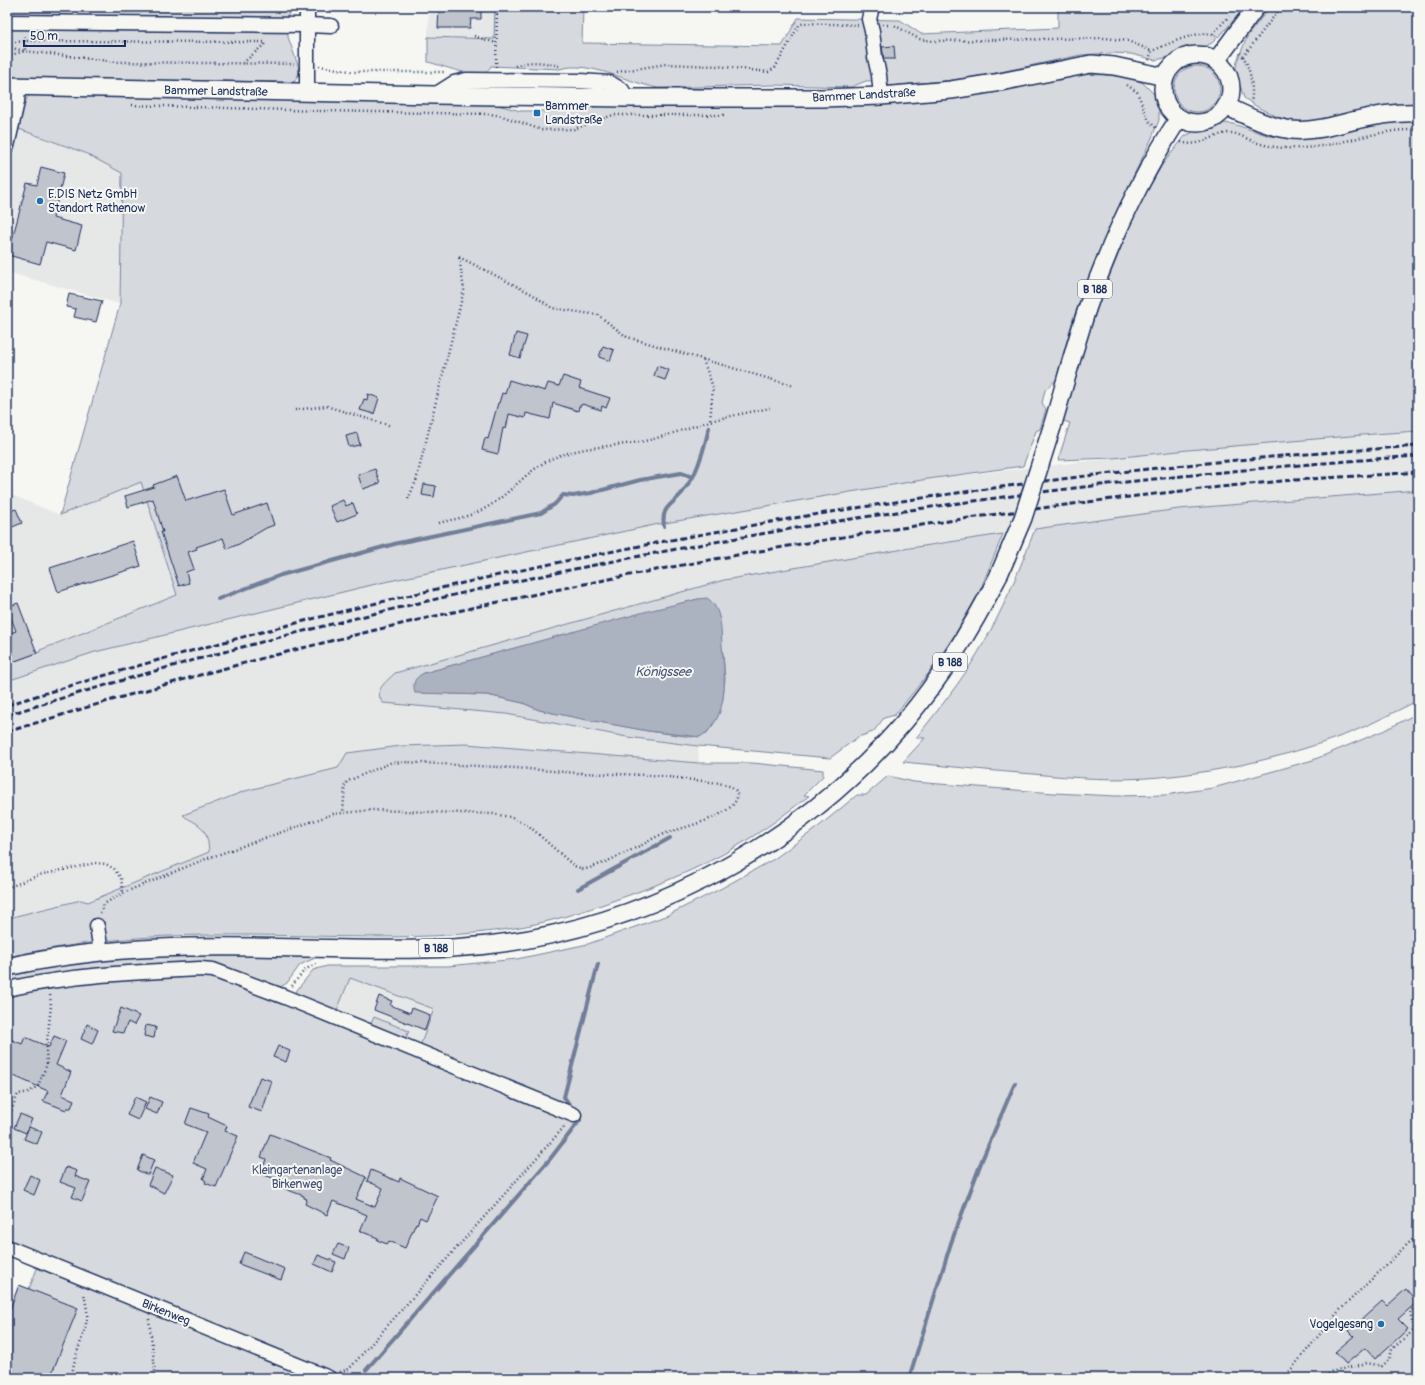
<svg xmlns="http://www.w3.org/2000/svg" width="1425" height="1385" font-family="Pangolin,sans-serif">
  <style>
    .built { fill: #e6e7e7 }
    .green { fill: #d6d9dd; stroke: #78849e; fill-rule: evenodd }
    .water { fill: #abb2c0; stroke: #717e99 }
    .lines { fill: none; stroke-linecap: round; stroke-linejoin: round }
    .stream { stroke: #717e99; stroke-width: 4 }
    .building { fill: #c0c4cd; stroke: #1b2f5e }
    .minor-casing { stroke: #1b2f5e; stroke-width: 17 }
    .major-casing { stroke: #1b2f5e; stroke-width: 20 }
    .path { stroke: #1b2f5e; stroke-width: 2.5; stroke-dasharray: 1 3; stroke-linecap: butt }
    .minor { stroke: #f6f6f2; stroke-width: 14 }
    .major { stroke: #f6f6f2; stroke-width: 17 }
    .rail { stroke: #1b2f5e; stroke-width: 3; stroke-dasharray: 6 3; stroke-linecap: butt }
    .major-bridge-casing { stroke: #1b2f5e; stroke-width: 20; stroke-linecap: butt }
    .major-bridge { stroke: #f6f6f2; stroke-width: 17 }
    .poi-dot { fill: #1f6fb2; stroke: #f6f6f2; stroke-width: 1.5 }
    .labels { text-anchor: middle; stroke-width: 4; stroke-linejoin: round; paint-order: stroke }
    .shield { fill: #f6f6f2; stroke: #5d6b8a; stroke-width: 1 }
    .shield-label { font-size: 11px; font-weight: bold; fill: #1b2f5e }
    .street-label { font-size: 12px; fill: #1b2f5e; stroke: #f6f6f2 }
    .poi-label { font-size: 12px; fill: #1b2f5e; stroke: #f6f6f2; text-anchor: start }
    .park-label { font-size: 12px; fill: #405177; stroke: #f6f6f2 }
    .water-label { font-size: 13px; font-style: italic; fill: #46567b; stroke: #f6f6f2 }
  </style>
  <rect width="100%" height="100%" fill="#f6f6f2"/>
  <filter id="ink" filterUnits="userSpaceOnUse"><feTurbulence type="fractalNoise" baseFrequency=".025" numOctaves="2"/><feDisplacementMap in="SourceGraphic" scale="8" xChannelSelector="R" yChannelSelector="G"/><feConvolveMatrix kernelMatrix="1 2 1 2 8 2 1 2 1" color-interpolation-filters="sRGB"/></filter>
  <g filter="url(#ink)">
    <g class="built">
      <polygon points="429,7 495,7 494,39 428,37"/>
      <polygon points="7,127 19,129 85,153 122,173 120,304 7,272"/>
      <polygon points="1418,431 1418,490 1179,509 910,548 724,580 395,673 506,714 627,737 698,746 699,763 466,744 401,746 338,768 245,791 183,815 189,821 194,822 204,828 207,836 209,852 88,902 81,900 16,916 7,919 7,681 95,652 380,583 659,524 928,479 1188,450 1374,434"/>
      <polygon points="141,482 177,595 40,649 41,652 7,664 7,493 60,515"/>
      <polygon points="350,978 434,1009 420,1046 405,1040 408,1031 374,1017 370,1026 336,1013"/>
    </g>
    <g class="green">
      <polygon points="7,7 292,7 288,15 288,37 300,71 295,81 292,82 7,78"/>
      <path d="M 495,7 L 583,7 L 582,43 L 782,46 L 798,18 L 900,20 L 921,34 L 1058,28 L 1058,7 L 1245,7 L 1225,30 L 1212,43 L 1204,47 L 1191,48 L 1179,52 L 1170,57 L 1155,60 L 1131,54 L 1112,53 L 1081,55 L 991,74 L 953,80 L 889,86 L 886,80 L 866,81 L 851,87 L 774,85 L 658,88 C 629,83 588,60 560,69 L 491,66 C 489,69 488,72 484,73 C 473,78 441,65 428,62 L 428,37 L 494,39 Z"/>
      <polygon points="1270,7 1418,7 1418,105 1321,122 1296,122 1278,117 1259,108 1244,98 1239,82 1236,67 1237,61 1248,35"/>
      <circle cx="1197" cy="89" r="23"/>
      <polygon points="1078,74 1108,75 1131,78 1143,83 1154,94 1159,109 1159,120 1151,140 1129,185 1094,264 1073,319 1056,380 1045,390 1042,403 1046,409 1040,429 1036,431 1023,466 928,479 659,524 380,583 95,652 7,681 7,664 40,652 40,650 177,595 141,482 60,515 120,304 122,173 85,153 19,129 23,106 28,96 33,95 493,104 521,111 568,111 600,106 850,106 946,99 1001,90"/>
      <polygon points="1418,121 1418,431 1374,434 1188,450 1113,458 1058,460 1070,423 1063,421 1079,364 1101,297 1135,213 1162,165 1185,136 1195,131 1213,128 1224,123 1233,124 1270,136 1302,139 1320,138 1373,125 1389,122"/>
      <path d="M 1418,490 L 1418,700 L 1409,705 C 1390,714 1372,724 1352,732 C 1293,755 1223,772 1160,777 C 1118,781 1075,778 1033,774 C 990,771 947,766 903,762 L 925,738 L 916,738 C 938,710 961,682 979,651 C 1002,613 1019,571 1035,529 L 1179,509 Z"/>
      <path d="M 1003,534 L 979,593 L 954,636 L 928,674 L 895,715 L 884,718 L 873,732 L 858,737 L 830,758 L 698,746 L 627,737 L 506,714 L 383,703 C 373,690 385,683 395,673 L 724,580 L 910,548 ZM 698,599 L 723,654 L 725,679 L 723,697 L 719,711 L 715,721 L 707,733 L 692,737 L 648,731 L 553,713 L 539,710 L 523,703 L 487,695 L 450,694 L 424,673 Z"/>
      <polygon points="1418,713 1418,1378 346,1378 7,1240 7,993 59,983 217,974 420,1046 434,1009 350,978 336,1013 293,995 313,970 327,966 448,966 517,959 588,944 668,915 722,888 774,859 818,827 857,795 866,795 888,776 914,782 1054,793 1116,796 1165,795 1213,788 1313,760 1385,730"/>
      <path d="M 466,744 L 699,763 L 752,763 L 823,770 L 823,776 L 804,795 L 809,796 C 792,808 776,822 758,833 C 715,862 667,882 618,899 C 583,912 547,923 509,929 C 412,943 314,934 215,935 C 145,935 76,942 7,957 L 7,919 L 16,916 L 81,900 L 88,902 L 209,852 C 208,840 207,830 196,823 C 191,820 187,819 183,815 L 245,791 L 338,768 L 347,753 L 401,746 Z"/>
      <path d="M 215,954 L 319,956 L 300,965 L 287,983 L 277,989 L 211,965 L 7,983 L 7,975 C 76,961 145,956 215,954 Z"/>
      <polygon points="374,1017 409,1031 405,1040 370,1026"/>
      <polygon points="38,1266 313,1378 7,1378 7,1317 19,1285 29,1289"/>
    </g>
    <path class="water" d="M 707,598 C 722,608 721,630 722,646 C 725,676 730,719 700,737 L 648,731 L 582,719 L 539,710 L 523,703 L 487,695 L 415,693 C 412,683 415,677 424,673 L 648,611 L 698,599 Z"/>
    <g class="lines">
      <g class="stream">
        <path d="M 664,526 C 661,507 671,506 682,493 C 686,488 690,481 694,475 C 701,460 705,445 709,428"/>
        <polyline points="218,599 281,575 398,543 541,513 555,504 563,495 573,496 591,493 640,480 675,474 681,473 693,477"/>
        <polyline points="578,889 670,838"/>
        <polyline points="366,1370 550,1159 580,1120 564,1097 598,964"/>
        <polyline points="909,1378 951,1243 982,1160 1015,1083"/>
      </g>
    </g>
    <g class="building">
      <polygon points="439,7 481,7 481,19 471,19 470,28 438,28"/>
      <polygon points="894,46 895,59 884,59 882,47"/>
      <polygon points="41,167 64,173 53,218 82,226 76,250 46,242 40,264 8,255 27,183 37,185"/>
      <polygon points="69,294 102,301 96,322 74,317 76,309 66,307"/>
      <polygon points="516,333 527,336 520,358 510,355"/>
      <polygon points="603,346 614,350 610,361 599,357"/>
      <polygon points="657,366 669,370 665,380 654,376"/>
      <polygon points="563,376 581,382 579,388 610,398 606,408 602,406 601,410 582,404 581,406 579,406 578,411 553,403 550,419 526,413 525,418 509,414 506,429 503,428 498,454 482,450 485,438 488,439 498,403 499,403 502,393 505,394 509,380 545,391 548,383 559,386"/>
      <polygon points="368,394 379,398 374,414 360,410 364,399 367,400"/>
      <polygon points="357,433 360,445 349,447 346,436"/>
      <polygon points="375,469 380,483 363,489 358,475"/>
      <polygon points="177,476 186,501 224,489 233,515 267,503 274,525 266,528 239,544 227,549 223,538 196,547 197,549 188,552 194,569 186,572 189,583 179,586 161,532 163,532 153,499 128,507 125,496 154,487 153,485"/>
      <polygon points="424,484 436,486 434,497 422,495"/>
      <polygon points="343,500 346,506 353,503 357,514 337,522 330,506"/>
      <polygon points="16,509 22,523 10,528 7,521 7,512"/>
      <polygon points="133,541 141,566 58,592 50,568"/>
      <polygon points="18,603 37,653 7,664 7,647 10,646 7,634 16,631 7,607"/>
      <polygon points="379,996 392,1001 390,1005 410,1013 412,1008 430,1015 425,1030 374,1010"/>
      <polygon points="121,1008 139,1016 134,1025 128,1022 123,1033 112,1031"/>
      <polygon points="87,1024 98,1030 92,1044 81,1039"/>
      <polygon points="146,1025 156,1027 154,1038 144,1036"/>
      <polygon points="54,1036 66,1041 56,1065 71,1072 62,1095 74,1100 71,1108 67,1108 66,1110 43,1101 48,1091 7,1073 7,1038 22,1044 25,1037 49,1047"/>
      <polygon points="278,1046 290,1051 286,1062 273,1057"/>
      <polygon points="260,1077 272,1081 262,1112 248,1107"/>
      <polygon points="135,1097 146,1102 138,1120 127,1115"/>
      <polygon points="150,1097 162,1102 157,1114 145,1109"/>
      <polygon points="191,1108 209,1114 208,1117 227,1126 225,1131 238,1136 216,1187 205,1183 206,1181 203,1179 207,1169 193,1163 206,1132 185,1124"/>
      <polygon points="20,1114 32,1119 26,1133 14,1128"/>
      <polygon points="29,1127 42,1132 37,1144 24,1139"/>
      <polygon points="270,1134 331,1158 330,1160 366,1177 356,1199 375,1207 383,1188 367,1181 371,1170 399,1182 400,1178 438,1196 426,1220 420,1217 417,1224 416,1223 405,1248 389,1241 387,1244 377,1240 378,1238 360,1231 367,1215 333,1201 327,1215 305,1204 307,1199 304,1198 304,1196 280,1187 282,1181 261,1174 266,1159 261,1157"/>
      <polygon points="143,1155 154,1160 148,1175 137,1170"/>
      <polygon points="66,1167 77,1171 75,1176 90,1182 82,1201 72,1197 76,1188 60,1182"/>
      <polygon points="155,1168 173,1175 164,1193 148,1185"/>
      <polygon points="30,1175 40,1180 34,1195 23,1190"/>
      <polygon points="338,1244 349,1248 345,1259 333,1254"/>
      <polygon points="244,1252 285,1269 281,1280 239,1264"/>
      <polygon points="318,1255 336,1262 332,1272 314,1264"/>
      <polygon points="19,1285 78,1308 50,1378 7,1378 7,1317"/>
      <polygon points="1406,1289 1417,1302 1398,1319 1408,1329 1375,1359 1365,1348 1346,1364 1335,1352 1354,1336 1349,1331 1382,1301 1387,1306"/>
    </g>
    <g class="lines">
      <g class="minor-casing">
        <g id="minor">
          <polyline points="872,7 869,19 872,31 875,57 879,75 881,96"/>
          <polyline points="7,22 307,25 331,26"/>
          <polyline points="307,93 307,7"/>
          <polyline points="435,95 454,83 466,80 580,81 610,83 622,90 626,98"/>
          <polyline points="7,146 17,102 18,87"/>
          <polyline points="97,926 101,952"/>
          <path d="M 7,989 C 71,975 135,972 200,969 L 213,970 L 285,997 L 574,1115"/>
          <polyline points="7,1247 329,1378"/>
        </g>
      </g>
      <g class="major-casing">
        <g id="major">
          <circle cx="1197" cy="89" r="34"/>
          <polyline points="1216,61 1256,7"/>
          <polyline points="7,86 435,95 626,98 822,98 881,96 951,90 995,83 1091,64 1114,66 1165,77"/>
          <path d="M 1226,106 C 1247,116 1268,127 1292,130 C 1312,132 1332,126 1352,121 C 1373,116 1395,112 1418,113"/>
          <path d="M 1052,427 C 1064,387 1075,345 1088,306 C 1111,240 1141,176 1179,118"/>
          <path d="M 7,967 C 57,956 109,950 160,948 C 257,943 355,953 452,948 C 625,939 793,853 905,721 C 942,677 972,628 998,577"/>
        </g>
      </g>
      <g class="path">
        <polyline points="883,25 894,25 919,39 933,41 1106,38 1128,41 1152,51"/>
        <polyline points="1213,34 1229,16"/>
        <polyline points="474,36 496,43"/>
        <polyline points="7,43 25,41 267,42"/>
        <polyline points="7,47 25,51 25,35"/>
        <path d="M 1240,53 C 1250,63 1254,88 1251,102"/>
        <polyline points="7,56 25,51 117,62 294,64"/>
        <polyline points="1243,57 1281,7"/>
        <path d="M 1149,60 L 1152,51 C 1166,45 1203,27 1216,36"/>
        <polyline points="243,63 267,42"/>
        <polyline points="319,66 356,72 446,72"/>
        <path d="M 515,66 C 530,60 544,62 559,66"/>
        <polyline points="496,67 497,7"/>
        <polyline points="617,72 666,64 717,66 768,72 775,68 799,25 804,23 858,25"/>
        <polyline points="1127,85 1137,92 1149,121 1156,128"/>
        <polyline points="132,105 319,111 490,114 502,116 542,130 574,129 613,115 724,115"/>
        <path d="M 1181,142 C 1201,149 1214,132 1232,133 C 1239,134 1247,139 1255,142 C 1269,147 1285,149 1300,148 C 1340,147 1377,128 1418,130"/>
        <polyline points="459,257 532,294 552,308 598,315 627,337 794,386"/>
        <polyline points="703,360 713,387 710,421"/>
        <polyline points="295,410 326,406 391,426"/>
        <polyline points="408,499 416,481 464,290 459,257"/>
        <path d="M 439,523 C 453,519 469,517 482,510 C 510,496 527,468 556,457 C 586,445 619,447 649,440 C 670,435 690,427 710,421 C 730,416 750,412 770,408"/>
        <polyline points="7,888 39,875 95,863 106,864 114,869 121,878 123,893"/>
        <path d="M 100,913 L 104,904 L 123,893 L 203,860 L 333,814 L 372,810 L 493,814 L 510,817 L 528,825 L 574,866 C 577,867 580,868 583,869 C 589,869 597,865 603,863 C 617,857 629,851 642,845 C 649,841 656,836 664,834 C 679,828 735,817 737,796 C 738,787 726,785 719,783 L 652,775 L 577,773 L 516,768 L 404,762 L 390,763 L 348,781 L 345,784 L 343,813"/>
        <path d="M 292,986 C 299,977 305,967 317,964"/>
        <polyline points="7,1122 18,1094 29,1092 38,1086 47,1064 46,1051 51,1006 50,994"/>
        <polyline points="1418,1280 1417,1281 1418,1282"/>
        <polyline points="149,1319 155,1369 154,1378"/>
        <polyline points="340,1372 349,1369 565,1126"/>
        <path d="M 72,1378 C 73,1356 84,1339 87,1318 C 88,1310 85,1301 84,1293"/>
        <polyline points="1284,1378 1339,1311 1418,1234"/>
        <polyline points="1326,1378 1330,1372 1367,1363 1382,1366 1390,1359 1392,1349 1414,1330 1410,1311 1418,1304"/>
      </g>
      <use href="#minor" class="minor"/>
      <use href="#major" class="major"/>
      <g class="rail">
        <path d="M 7,705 C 331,604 664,532 1001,487 C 1139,468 1279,455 1418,446"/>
        <path d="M 7,715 C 465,572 939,488 1418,456"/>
        <path d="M 7,732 C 278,646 556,584 837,538 C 989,514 1142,493 1295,480 C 1336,477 1377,475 1418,472"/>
      </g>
      <g class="major-bridge-casing">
        <polyline id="major-bridge" points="998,577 1023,518 1052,427"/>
      </g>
      <use href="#major-bridge" class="major-bridge"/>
    </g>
  </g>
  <g class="poi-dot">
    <rect x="533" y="109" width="8" height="8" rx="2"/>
    <circle cx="40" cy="201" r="4"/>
    <circle cx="1381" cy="1324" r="4"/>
  </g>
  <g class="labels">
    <g class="shield">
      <rect x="1078" y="280" width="34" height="18" rx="3"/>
      <rect x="933" y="653" width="34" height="18" rx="3"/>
      <rect x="419" y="939" width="34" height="18" rx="3"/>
    </g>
    <g class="shield-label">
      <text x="1095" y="293">B 188</text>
      <text x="950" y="666">B 188</text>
      <text x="436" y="952">B 188</text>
    </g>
    <g class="street-label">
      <text transform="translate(216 91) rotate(1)" y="4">Bammer Landstraße</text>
      <text transform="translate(864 95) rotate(-3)" y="4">Bammer Landstraße</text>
      <text transform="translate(166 1312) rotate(22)" y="4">Birkenweg</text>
    </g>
    <g class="poi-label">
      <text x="545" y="110">Bammer<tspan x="545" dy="14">Landstraße</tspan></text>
      <text x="48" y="198">E.DIS Netz GmbH<tspan x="48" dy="14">Standort Rathenow</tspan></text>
      <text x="1373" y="1328" text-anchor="end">Vogelgesang</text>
    </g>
    <g class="park-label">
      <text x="297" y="1174">Kleingartenanlage<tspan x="297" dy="14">Birkenweg</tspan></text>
    </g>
    <g class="water-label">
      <text x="663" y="676">Königssee</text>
    </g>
  </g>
  <rect width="1425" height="1385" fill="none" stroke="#f6f6f2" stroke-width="24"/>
  <rect x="12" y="12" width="1401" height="1361" fill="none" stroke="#1b2f5e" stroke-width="1.5" filter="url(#ink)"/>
  <path d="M24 40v6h101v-6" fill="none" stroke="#1b2f5e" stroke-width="2"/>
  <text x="30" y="40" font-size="12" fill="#1b2f5e" stroke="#f6f6f2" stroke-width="3" paint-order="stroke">50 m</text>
</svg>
